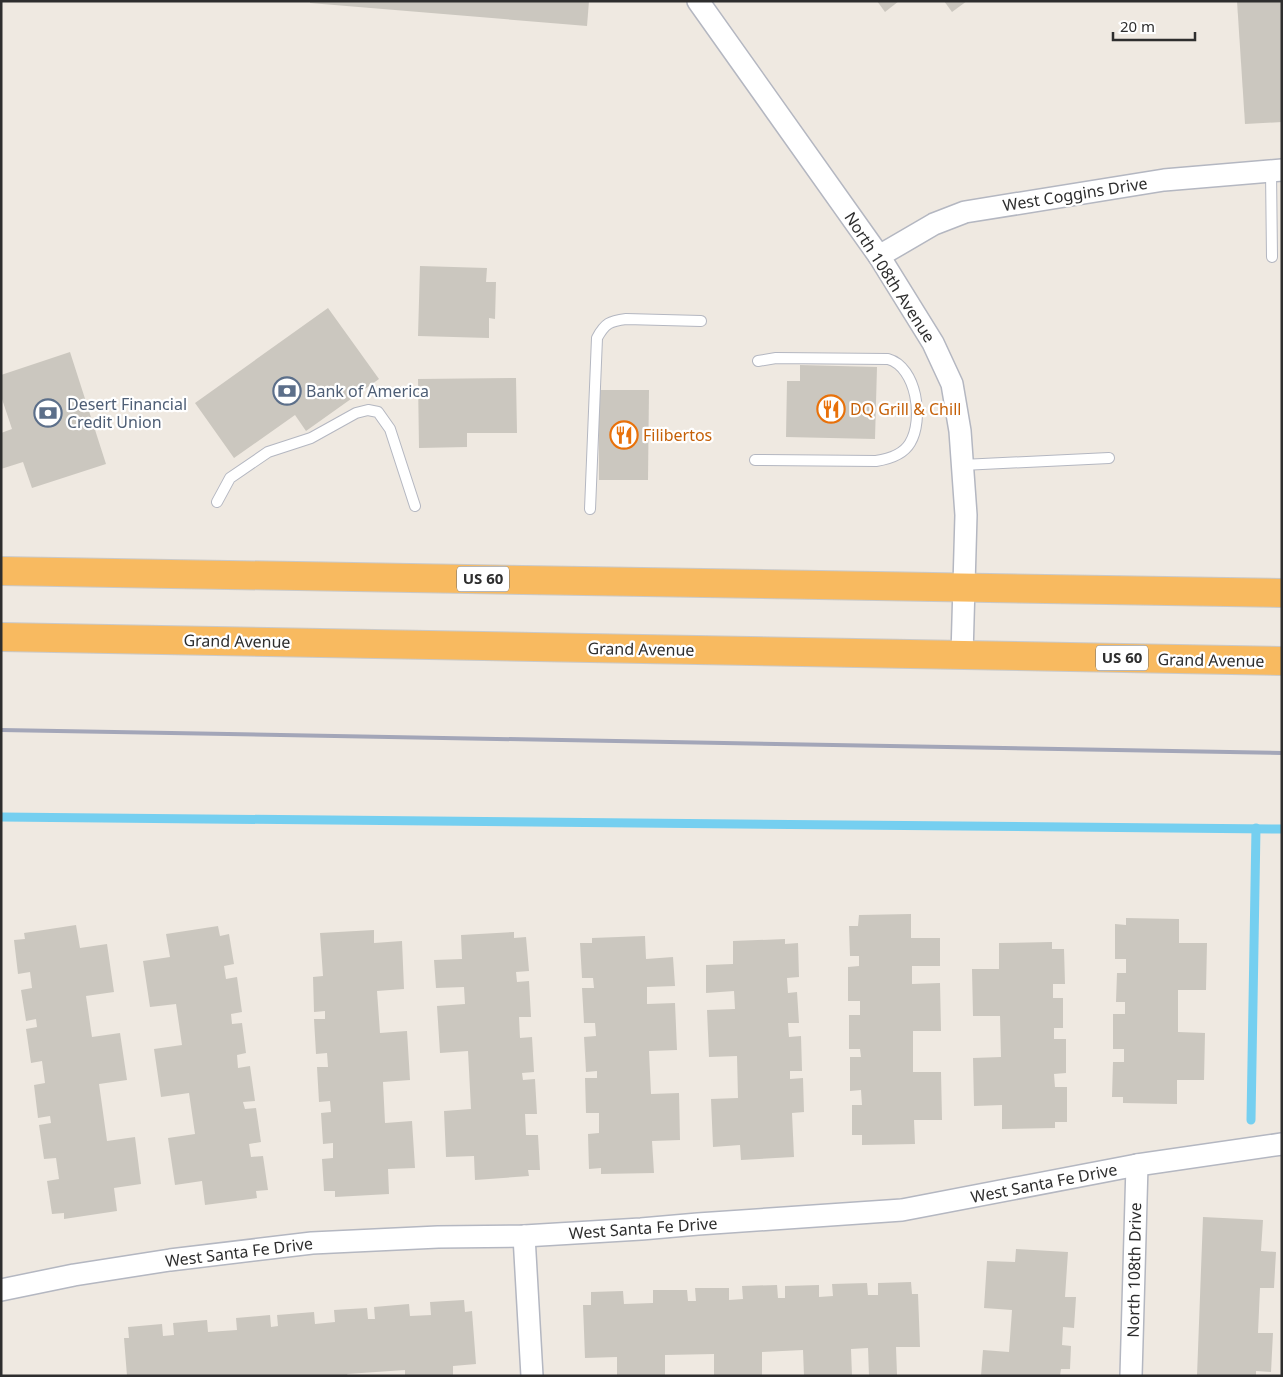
<svg xmlns="http://www.w3.org/2000/svg" width="1283" height="1377" font-family="'Noto Sans',sans-serif">
  <style>
    .lines { fill: none; stroke-linecap: round; stroke-linejoin: round }
    .stream { stroke: #75cff0; stroke-width: 9 }
    .building { fill: #cbc7bf }
    .service-casing { stroke: #b4b7c1; stroke-width: 12 }
    .minor-casing { stroke: #b4b7c1; stroke-width: 24 }
    .trunk-casing { stroke: #c9c9c9; stroke-width: 30 }
    .service { stroke: #fff; stroke-width: 10 }
    .minor { stroke: #fff; stroke-width: 21 }
    .trunk { stroke: #f8ba60; stroke-width: 28 }
    .rail { stroke: #a3a6b8; stroke-width: 4 }
    .labels { text-anchor: middle; stroke-width: 4.5; stroke-linejoin: round; paint-order: stroke }
    .shield { fill: #fff; stroke: #6d6d6d; stroke-width: 1 }
    .shield-label { font-size: 15px; font-weight: bold; fill: #2e2e2e }
    .street-label { font-size: 16px; fill: #2e2e2e; stroke: #fff }
    .service-label { font-size: 16px; fill: #4e5e75; stroke: #fff; text-anchor: start }
    .food-label { font-size: 16px; fill: #c56008; stroke: #fff; text-anchor: start }
  </style>
  <rect width="100%" height="100%" fill="#efe9e1"/>
  <g class="lines">
    <g class="stream">
      <polyline points="1,817 1282,829"/>
      <polyline points="1251,1120 1256,828"/>
    </g>
  </g>
  <g class="building">
    <polygon points="310,1 589,1 587,26 310,3"/>
    <polygon points="877,1 899,1 885,12"/>
    <polygon points="944,1 967,1 952,12"/>
    <polygon points="1237,1 1282,1 1282,122 1245,124"/>
    <polygon points="420,266 487,268 486,282 496,282 495,319 489,318 489,338 418,336"/>
    <polygon points="328,308 379,379 306,431 295,415 234,458 195,403"/>
    <polygon points="70,352 106,464 32,488 23,462 1,469 1,433 12,429 1,396 1,375"/>
    <polygon points="800,365 877,367 875,439 786,437 787,381 800,381"/>
    <polygon points="516,378 517,433 467,433 467,447 419,448 418,379"/>
    <polygon points="599,390 649,390 648,480 599,480"/>
    <polygon points="911,914 911,938 940,938 940,966 912,966 912,984 940,983 941,1031 913,1031 913,1072 941,1072 942,1120 914,1120 915,1144 862,1145 862,1135 852,1135 852,1105 862,1105 861,1090 850,1091 850,1057 861,1057 860,1049 849,1049 849,1015 860,1015 860,1001 848,1001 848,967 859,966 859,956 850,956 849,926 858,926 859,915"/>
    <polygon points="1126,918 1179,919 1179,943 1207,943 1206,990 1178,990 1178,1032 1205,1033 1204,1080 1177,1080 1177,1104 1123,1103 1123,1097 1112,1097 1113,1062 1124,1062 1124,1049 1113,1049 1113,1014 1125,1014 1125,1002 1116,1002 1117,973 1126,973 1126,959 1115,959 1115,924 1126,925"/>
    <polygon points="76,925 80,948 107,944 114,992 86,996 92,1037 120,1033 127,1080 99,1084 107,1141 135,1137 141,1184 114,1188 117,1211 64,1219 64,1213 52,1214 47,1181 59,1179 56,1158 44,1159 39,1125 51,1123 50,1116 38,1118 34,1085 45,1083 42,1061 31,1063 26,1029 37,1027 36,1019 26,1021 21,990 32,988 30,972 18,974 14,940 25,939 24,933"/>
    <polygon points="218,926 220,936 229,934 234,964 224,966 226,979 237,977 242,1012 231,1014 232,1024 242,1023 246,1053 237,1055 238,1068 250,1066 255,1101 243,1102 245,1109 256,1108 261,1142 249,1144 251,1157 263,1156 268,1190 256,1191 257,1198 205,1205 202,1181 175,1185 168,1138 195,1134 189,1093 161,1097 154,1049 182,1045 176,1004 150,1007 143,961 170,957 166,934"/>
    <polygon points="374,930 374,943 402,941 404,989 377,991 380,1033 407,1031 410,1080 383,1082 385,1123 412,1121 415,1168 388,1169 389,1194 335,1197 335,1191 324,1191 322,1159 333,1158 333,1143 323,1144 321,1113 331,1112 330,1101 319,1102 317,1067 328,1067 327,1053 316,1054 314,1019 325,1019 325,1011 314,1012 313,977 323,976 320,933"/>
    <polygon points="514,932 514,938 526,937 529,971 516,972 517,982 529,981 531,1017 519,1017 520,1038 532,1037 534,1072 522,1073 523,1080 535,1079 537,1114 525,1114 526,1135 538,1135 540,1170 528,1170 529,1176 475,1180 474,1156 446,1157 444,1111 471,1109 468,1051 440,1053 437,1006 465,1004 464,987 436,988 434,960 462,959 461,935"/>
    <polygon points="645,936 646,959 673,957 675,986 647,987 647,1004 675,1003 677,1050 649,1051 651,1094 679,1093 680,1140 652,1141 654,1173 601,1174 601,1168 589,1169 588,1134 599,1133 599,1113 586,1113 585,1078 597,1078 597,1071 586,1072 584,1037 596,1036 595,1023 584,1023 582,988 594,988 593,978 582,978 580,943 592,943 592,938"/>
    <polygon points="785,939 785,944 798,943 799,977 787,978 788,993 797,992 799,1023 788,1023 789,1037 801,1036 802,1071 790,1071 790,1079 803,1078 804,1112 792,1113 794,1157 741,1160 740,1145 713,1147 711,1099 738,1098 737,1056 709,1057 707,1010 735,1009 734,991 706,993 706,965 733,964 733,941"/>
    <polygon points="1052,942 1052,949 1064,949 1065,984 1053,984 1053,998 1063,998 1063,1028 1054,1028 1054,1039 1066,1039 1066,1073 1054,1074 1055,1087 1067,1087 1067,1122 1055,1122 1055,1128 1002,1129 1002,1105 974,1106 973,1058 1001,1057 1000,1016 973,1016 972,969 999,969 999,943"/>
    <polygon points="1203,1217 1263,1220 1261,1251 1276,1252 1274,1288 1260,1288 1258,1333 1273,1333 1271,1372 1256,1371 1256,1376 1197,1376"/>
    <polygon points="1016,1249 1068,1252 1065,1297 1076,1297 1074,1328 1063,1327 1062,1345 1071,1346 1070,1369 1061,1369 1060,1376 981,1376 983,1350 1009,1352 1012,1310 984,1308 987,1261 1015,1262"/>
    <polygon points="911,1282 912,1294 918,1294 920,1347 896,1347 897,1375 869,1376 868,1348 851,1349 852,1376 804,1376 803,1350 762,1352 762,1376 714,1376 714,1354 665,1355 665,1376 617,1376 617,1357 585,1358 583,1305 591,1305 591,1292 623,1291 624,1304 653,1303 653,1290 687,1290 688,1301 696,1301 695,1288 729,1288 729,1300 743,1299 742,1286 777,1285 778,1298 785,1298 785,1286 819,1285 819,1297 833,1296 832,1284 867,1283 868,1295 878,1295 878,1283"/>
    <polygon points="464,1300 465,1312 472,1311 476,1364 453,1366 453,1376 405,1376 405,1370 347,1374 348,1376 127,1376 124,1338 129,1338 128,1327 162,1324 163,1336 174,1335 173,1323 207,1320 208,1332 237,1330 236,1318 270,1315 271,1327 278,1326 277,1315 314,1312 315,1324 335,1322 334,1310 367,1308 368,1319 375,1319 374,1307 409,1304 410,1316 431,1315 430,1302"/>
  </g>
  <g class="lines">
    <g class="service-casing">
      <g id="service">
        <polyline points="1271,171 1272,257"/>
        <path d="M 755,460 L 876,461 C 889,459 903,455 910,443 C 924,420 917,367 888,359 L 776,358 L 758,361"/>
        <polyline points="962,465 1109,458"/>
        <polyline points="217,502 230,478 268,452 311,438 356,413 368,410 378,412 390,429 415,506"/>
        <path d="M 590,509 L 597,338 C 605,323 610,321 626,319 L 701,321"/>
      </g>
    </g>
    <g class="minor-casing">
      <g id="minor">
        <polyline points="698,1 879,256 933,343 952,384 960,431 966,515 962,655"/>
        <polyline points="879,256 934,224 965,212 1164,180 1282,170"/>
        <polyline points="524,1236 532,1376"/>
        <polyline points="1,1290 74,1275 170,1260 312,1243 438,1237 524,1236 641,1229 698,1224 902,1210 1137,1165 1282,1144"/>
        <polyline points="1131,1376 1137,1165"/>
      </g>
    </g>
    <g class="trunk-casing">
      <g id="trunk">
        <polyline points="1,571 1282,593"/>
        <polyline points="1,637 1282,661"/>
      </g>
    </g>
    <use href="#service" class="service"/>
    <use href="#minor" class="minor"/>
    <use href="#trunk" class="trunk"/>
    <polyline class="rail" points="1,730 1282,753"/>
  </g>
  <defs>
    <g id="bank-ring" transform="scale(1.4375)"><circle r="9.5" fill="#fff" stroke="#5c6f8a" stroke-width="1.5"/><path d="M-6-4H6V4H-6ZM0-2.3a2.3 2.3 0 1 0 0 4.6a2.3 2.3 0 1 0 0-4.6Z" fill="#5c6f8a"/></g>
    <g id="restaurant-ring" transform="scale(1.4375)"><circle r="9.5" fill="#fff" stroke="#e8710a" stroke-width="1.5"/><path d="M-5-6h1v4h1v-4h1v4h1v-4h1v5L-1.5 .5V6h-2V.5L-5-1ZM5-6V6H3V1.5H1.5Q1.5-4 5-6Z" fill="#e8710a"/></g>
  </defs>
  <g fill-rule="evenodd">
    <use href="#bank-ring" x="287" y="391"/>
    <use href="#restaurant-ring" x="831" y="409"/>
    <use href="#bank-ring" x="48" y="413"/>
    <use href="#restaurant-ring" x="624" y="435"/>
  </g>
  <g class="labels">
    <g class="shield">
      <rect x="457" y="566.5" width="52" height="25" rx="4"/>
      <rect x="1096" y="645.5" width="52" height="25" rx="4"/>
    </g>
    <g class="shield-label">
      <text x="483" y="584">US 60</text>
      <text x="1122" y="663">US 60</text>
    </g>
    <g class="street-label">
      <text transform="translate(1075 194) rotate(-9)" y="6">West Coggins Drive</text>
      <text transform="translate(890 277) rotate(57)" y="6">North 108th Avenue</text>
      <text transform="translate(237 641) rotate(1)" y="6">Grand Avenue</text>
      <text transform="translate(641 649) rotate(1)" y="6">Grand Avenue</text>
      <text transform="translate(1211 660) rotate(1)" y="6">Grand Avenue</text>
      <text transform="translate(1044 1183) rotate(-11)" y="6">West Santa Fe Drive</text>
      <text transform="translate(643 1228) rotate(-4)" y="6">West Santa Fe Drive</text>
      <text transform="translate(239 1252) rotate(-7)" y="6">West Santa Fe Drive</text>
      <text transform="translate(1134 1270) rotate(-89)" y="6">North 108th Drive</text>
    </g>
    <g class="service-label">
      <text x="306" y="397">Bank of America</text>
      <text x="67" y="410">Desert Financial<tspan x="67" dy="18">Credit Union</tspan></text>
    </g>
    <g class="food-label">
      <text x="850" y="415">DQ Grill &amp; Chill</text>
      <text x="643" y="441">Filibertos</text>
    </g>
  </g>
  <rect width="1283" height="1377" fill="none" stroke="#2e2e2e" stroke-width="5"/>
  <path d="M1113 32v8h82v-8" fill="none" stroke="#2e2e2e" stroke-width="2.5"/>
  <text x="1120" y="32" font-size="15" fill="#2e2e2e" stroke="#ffffff" stroke-width="4" paint-order="stroke">20 m</text>
</svg>
